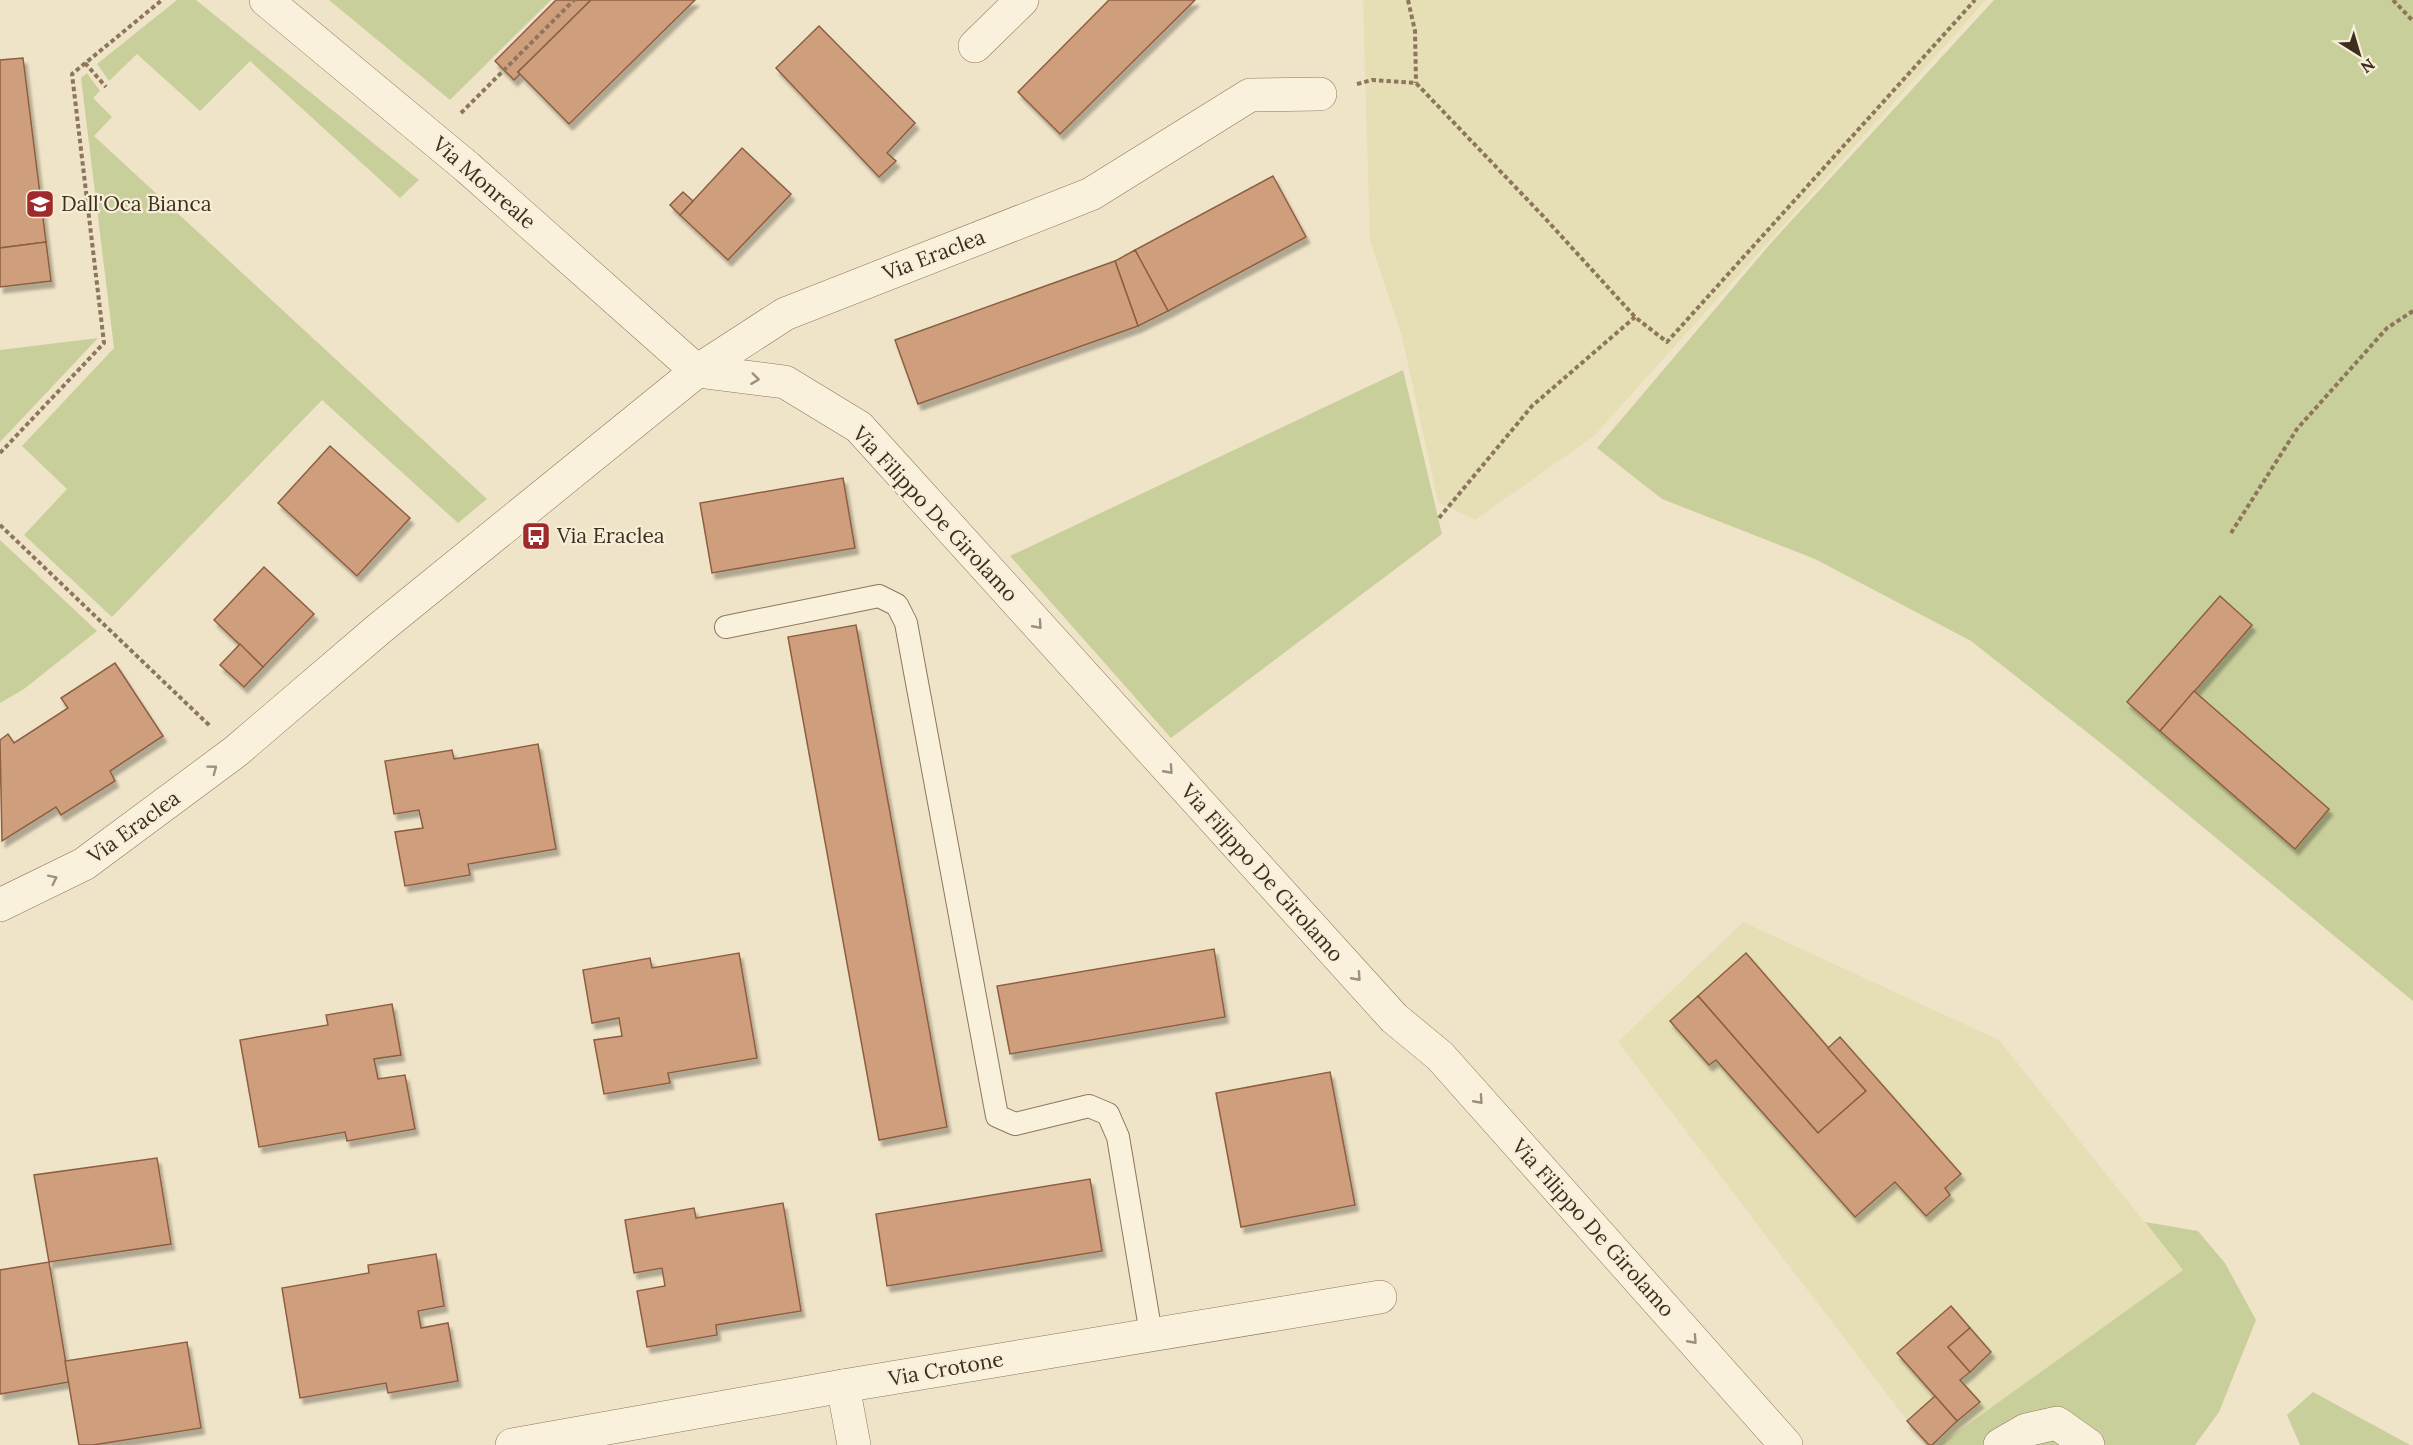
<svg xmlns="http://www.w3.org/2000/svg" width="2413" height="1445" font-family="Lora,serif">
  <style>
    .farmland { fill: #e6deb5 }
    .green { fill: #c9cf9b }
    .building { fill: #cf9f7d; stroke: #8d5f41; stroke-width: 1.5; filter: url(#shadow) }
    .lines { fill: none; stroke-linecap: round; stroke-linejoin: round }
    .service-casing { stroke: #8d765c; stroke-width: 24 }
    .minor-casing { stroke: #8d765c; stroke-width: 34 }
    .path { stroke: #8d765c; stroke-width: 4; stroke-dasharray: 4.5 3; stroke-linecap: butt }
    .service { stroke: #faf1dc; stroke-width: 22 }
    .minor { stroke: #faf1dc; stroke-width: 33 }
    .oneway { stroke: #9c907e }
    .labels { text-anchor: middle; stroke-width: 4.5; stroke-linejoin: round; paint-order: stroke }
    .street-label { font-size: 21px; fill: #3d2e20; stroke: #f7eed8 }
    .poi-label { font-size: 21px; fill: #3d2e20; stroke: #f7eed8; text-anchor: start }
  </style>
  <defs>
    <filter id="shadow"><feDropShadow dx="3.5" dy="6" stdDeviation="1.5" flood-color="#0004"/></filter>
  </defs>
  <rect width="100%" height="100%" fill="#f0e4c8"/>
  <g class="farmland">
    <polygon points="1363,0 1986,0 1594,436 1475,520 1438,502 1402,337 1370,241"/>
    <polygon points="1743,922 1999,1040 2183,1270 1939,1445 1926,1445 1618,1042"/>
  </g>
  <g class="green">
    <polygon points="177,0 196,0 419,180 400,198 250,61 200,111 137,54 109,81 97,64"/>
    <polygon points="329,0 551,0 450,100"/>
    <polygon points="1994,0 2413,0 2413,1001 2112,752 1971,641 1815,559 1662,499 1597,448 1771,243"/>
    <polygon points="87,73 100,91 93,98 112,117 94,136 487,499 458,523 322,400 112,617 24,535 67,489 22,446 114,348 81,78"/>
    <polygon points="98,338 0,442 0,350"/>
    <polygon points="1403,370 1442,534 1171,738 1010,556"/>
    <polygon points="0,540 97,631 24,689 0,703"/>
    <polygon points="2145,1222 2198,1231 2225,1263 2256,1320 2219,1412 2195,1445 1939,1445 2183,1270"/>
    <polygon points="2313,1392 2410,1445 2300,1445 2287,1415"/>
  </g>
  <g class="building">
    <polygon points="556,0 591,0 518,72 520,74 514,80 495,61"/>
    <polygon points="591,0 695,0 569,124 518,72"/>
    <polygon points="1109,0 1195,0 1060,134 1018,92"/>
    <polygon points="819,26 915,123 887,153 896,161 879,177 776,68"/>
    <polygon points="23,58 46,242 0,248 0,60"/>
    <polygon points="742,148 791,194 728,260 680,215"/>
    <polygon points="1273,176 1306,237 1168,311 1135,250"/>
    <polygon points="683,192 693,201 680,215 670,205"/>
    <polygon points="46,242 51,281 0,287 0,248"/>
    <polygon points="1135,250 1168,311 1138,326 1115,261"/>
    <polygon points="1115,261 1138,326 918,404 895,340"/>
    <polygon points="330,446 410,518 357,576 278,503"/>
    <polygon points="843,478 855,548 712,573 700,503"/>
    <polygon points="264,567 314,614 263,667 214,620"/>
    <polygon points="2220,596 2252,625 2160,731 2127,702"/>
    <polygon points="856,625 947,1127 879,1140 788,637"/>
    <polygon points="240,644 263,667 244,687 220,665"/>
    <polygon points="115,663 163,736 110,771 115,781 61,815 56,807 2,841 0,740 8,734 14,743 68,708 61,698"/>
    <polygon points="2194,691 2329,809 2295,849 2160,731"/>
    <polygon points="538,744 556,849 468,864 470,875 405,886 395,832 423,828 419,810 394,814 385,761 452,750 454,759"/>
    <polygon points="1214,949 1225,1017 1010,1054 997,986"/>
    <polygon points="739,953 757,1058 668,1073 670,1083 604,1094 594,1040 622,1036 619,1018 592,1023 583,970 650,958 652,968"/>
    <polygon points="1746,953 1866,1091 1818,1133 1698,996"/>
    <polygon points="1698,996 1818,1133 1866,1091 1828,1048 1840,1037 1961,1174 1945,1188 1950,1195 1926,1216 1895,1182 1855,1217 1716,1060 1709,1065 1670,1021"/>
    <polygon points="392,1004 401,1055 374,1059 378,1079 405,1075 415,1129 347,1141 345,1132 259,1147 240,1040 328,1025 326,1015"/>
    <polygon points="1330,1072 1355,1205 1241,1227 1216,1093"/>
    <polygon points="157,1158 171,1244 49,1262 34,1175"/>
    <polygon points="1090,1179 1102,1251 887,1286 876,1214"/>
    <polygon points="783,1203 801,1311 716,1325 717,1335 647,1347 637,1291 665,1286 662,1268 634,1273 625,1220 694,1208 696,1218"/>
    <polygon points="436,1254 444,1306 418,1311 421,1328 448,1323 458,1381 388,1393 386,1383 300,1398 282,1288 369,1273 368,1265"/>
    <polygon points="49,1262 69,1382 0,1394 0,1270"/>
    <polygon points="1951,1306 1970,1328 1948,1347 1970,1372 1960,1380 1980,1402 1957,1421 1897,1353"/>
    <polygon points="1970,1328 1991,1352 1970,1372 1948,1347"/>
    <polygon points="187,1342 201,1428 93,1445 79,1445 65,1361"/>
    <polygon points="1935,1396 1957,1421 1932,1445 1929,1445 1907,1421"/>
  </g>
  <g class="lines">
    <g class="service-casing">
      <polyline id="service" points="726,627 879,596 897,605 906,623 997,1116 1015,1124 1089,1106 1108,1114 1118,1137 1151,1334"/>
    </g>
    <g class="minor-casing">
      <g id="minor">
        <polyline points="266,0 467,167 697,371"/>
        <polyline points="975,46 1022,0"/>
        <polyline points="697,371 785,382 859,427 1394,1018 1440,1056 1786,1445"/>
        <polyline points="0,905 84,864 235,752 380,628 697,371 785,314 1091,194 1250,95 1320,94"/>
        <polyline points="843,1386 854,1445"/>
        <polyline points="512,1445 843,1386 1380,1297"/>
        <polyline points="2000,1445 2026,1430 2057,1423 2088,1445"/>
      </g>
    </g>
    <g class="path">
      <polyline points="1408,0 1415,31 1416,83"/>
      <polyline points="2393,0 2413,21"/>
      <polyline points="85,63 106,87"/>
      <polyline points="1357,84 1372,80 1416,83 1543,216 1635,317 1667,342 1975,0"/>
      <polyline points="461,113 574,0"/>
      <polyline points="0,453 104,343 72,74 162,0"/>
      <polyline points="1439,518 1532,406 1635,317"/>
      <polyline points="0,525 210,726"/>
      <polyline points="2231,533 2297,429 2387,328 2413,311"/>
    </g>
    <use href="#service" class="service"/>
    <use href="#minor" class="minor"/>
  </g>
  <defs><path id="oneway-chevron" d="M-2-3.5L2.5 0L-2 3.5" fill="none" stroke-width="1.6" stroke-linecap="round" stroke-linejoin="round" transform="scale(1.5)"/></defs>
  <g class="oneway">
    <use href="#oneway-chevron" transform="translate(755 379) rotate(7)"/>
    <use href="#oneway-chevron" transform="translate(1038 625) rotate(48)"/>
    <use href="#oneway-chevron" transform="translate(213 769) rotate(-37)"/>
    <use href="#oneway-chevron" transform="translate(1169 770) rotate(48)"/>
    <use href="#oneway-chevron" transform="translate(53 879) rotate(-26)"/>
    <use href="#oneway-chevron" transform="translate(1357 977) rotate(48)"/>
    <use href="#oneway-chevron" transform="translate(1479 1100) rotate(48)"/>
    <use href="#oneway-chevron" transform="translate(1693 1340) rotate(48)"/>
  </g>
  <defs>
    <g id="school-square" transform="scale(1.5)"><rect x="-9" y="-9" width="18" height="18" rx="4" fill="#9e2a2b" stroke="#f7eed8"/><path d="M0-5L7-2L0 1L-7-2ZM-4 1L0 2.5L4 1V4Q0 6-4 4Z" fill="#fff"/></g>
    <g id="bus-square" transform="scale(1.5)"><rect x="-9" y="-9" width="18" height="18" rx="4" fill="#9e2a2b" stroke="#f7eed8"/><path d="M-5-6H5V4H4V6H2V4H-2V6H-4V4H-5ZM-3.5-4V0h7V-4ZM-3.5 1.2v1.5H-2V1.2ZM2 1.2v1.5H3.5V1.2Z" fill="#fff"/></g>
  </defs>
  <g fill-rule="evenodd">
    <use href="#school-square" x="40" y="204"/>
    <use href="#bus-square" x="536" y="536"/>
  </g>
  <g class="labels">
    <g class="street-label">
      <text transform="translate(484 183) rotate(41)" y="7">Via Monreale</text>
      <text transform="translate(934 255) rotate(-21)" y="7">Via Eraclea</text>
      <text transform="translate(935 514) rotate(47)" y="7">Via Filippo De Girolamo</text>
      <text transform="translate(134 827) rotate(-36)" y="7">Via Eraclea</text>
      <text transform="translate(1262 873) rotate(48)" y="7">Via Filippo De Girolamo</text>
      <text transform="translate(1593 1228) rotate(48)" y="7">Via Filippo De Girolamo</text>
      <text transform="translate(946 1369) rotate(-10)" y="7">Via Crotone</text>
    </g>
    <g class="poi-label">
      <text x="61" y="211">Dall'Oca Bianca</text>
      <text x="557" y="543">Via Eraclea</text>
    </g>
  </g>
  <g transform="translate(2359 54) rotate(143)" stroke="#f7eed8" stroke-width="4.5" paint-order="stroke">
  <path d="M0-4.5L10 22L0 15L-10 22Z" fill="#3d2e20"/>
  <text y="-9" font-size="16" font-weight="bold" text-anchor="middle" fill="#3d2e20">N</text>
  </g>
</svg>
